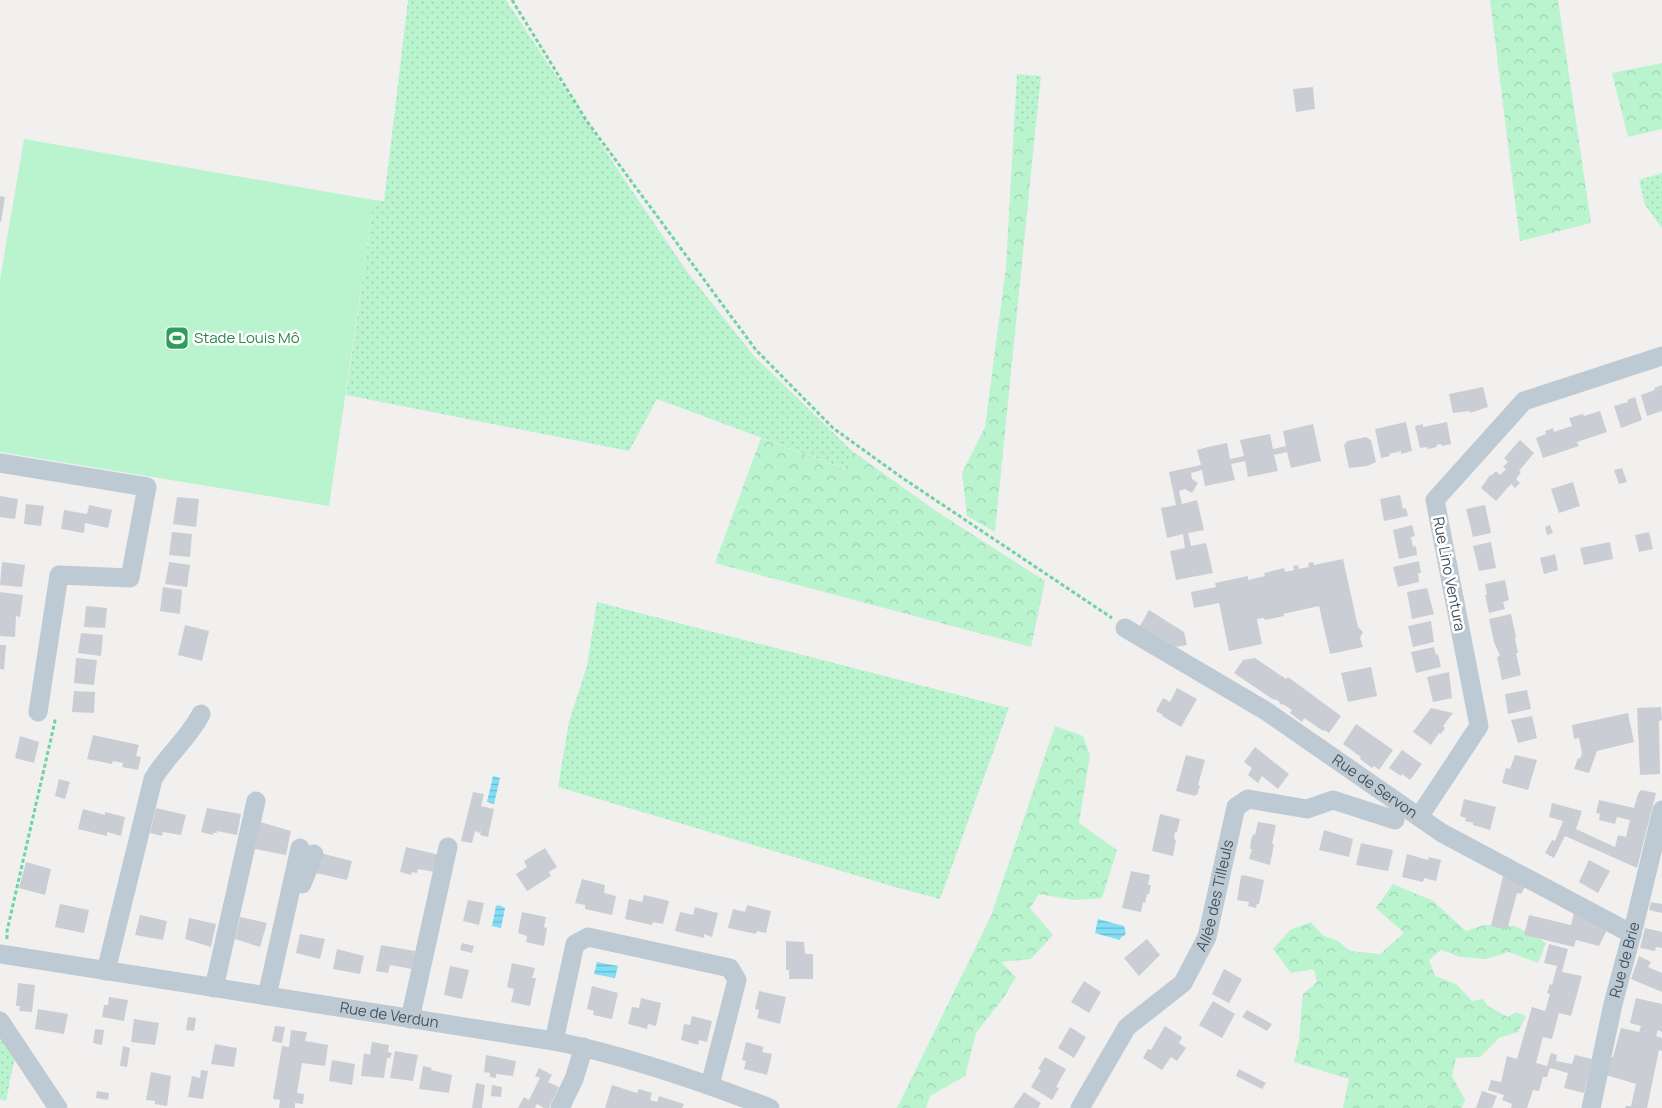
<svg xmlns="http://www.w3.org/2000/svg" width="1662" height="1108" font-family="Manrope,sans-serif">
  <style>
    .grass { fill: url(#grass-dots) }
    .forest { fill: url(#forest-crowns) }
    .pitch { fill: #b9f4cf }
    .water { fill: url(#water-rules) }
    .building { fill: #caced4 }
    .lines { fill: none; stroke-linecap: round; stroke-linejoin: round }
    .path { stroke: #6dd5a1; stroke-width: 3; stroke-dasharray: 4 2.5; stroke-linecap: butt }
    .minor { stroke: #becad3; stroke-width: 19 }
    .labels { text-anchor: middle; stroke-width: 5; stroke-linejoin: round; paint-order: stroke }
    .leisure-label { font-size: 15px; fill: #27864d; stroke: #fff; text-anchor: start }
    .street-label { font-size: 15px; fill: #45535f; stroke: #fff }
  </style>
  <defs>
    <pattern id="grass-dots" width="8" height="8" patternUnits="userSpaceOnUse" patternTransform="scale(1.25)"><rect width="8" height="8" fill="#b9f4cf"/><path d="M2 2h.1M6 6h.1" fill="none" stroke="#a0d3b4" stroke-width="1.8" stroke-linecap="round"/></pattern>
    <pattern id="forest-crowns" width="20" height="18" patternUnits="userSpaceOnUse" patternTransform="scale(1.25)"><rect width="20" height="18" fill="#b9f4cf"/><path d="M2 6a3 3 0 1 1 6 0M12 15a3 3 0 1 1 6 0" fill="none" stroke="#a0d3b4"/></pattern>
    <pattern id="water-rules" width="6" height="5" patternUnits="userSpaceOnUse" patternTransform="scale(1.25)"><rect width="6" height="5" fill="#82def5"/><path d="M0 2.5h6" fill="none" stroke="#6cb7ca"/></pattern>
  </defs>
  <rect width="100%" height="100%" fill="#f2efef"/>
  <g class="grass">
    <polygon points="408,0 506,0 630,188 688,273 754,356 852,451 846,469 657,399 629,451 346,395 374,200 384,201"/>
    <polygon points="1017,74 1041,76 1036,123 1014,125"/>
    <polygon points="1662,173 1662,228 1645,205 1639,180"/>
    <polygon points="597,602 1009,708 940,899 895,887 558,787 569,722 587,666"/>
    <polygon points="0,1035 15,1057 6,1101 0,1099"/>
  </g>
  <g class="forest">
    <polygon points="1490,0 1558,0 1591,223 1520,241"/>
    <polygon points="1662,63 1662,129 1628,137 1612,73"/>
    <polygon points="1036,123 995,532 967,516 962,473 985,427 1006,267 1014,125"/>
    <polygon points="761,438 845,469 852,451 936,511 1045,581 1031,647 715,563"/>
    <polygon points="1055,726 1083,736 1090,755 1079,823 1117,850 1102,898 1074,900 1039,894 1030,908 1053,935 1031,959 1001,962 1016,977 1004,997 976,1033 965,1076 930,1096 926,1108 897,1108 991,916"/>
    <polygon points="1393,884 1433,901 1466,931 1484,925 1515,926 1546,943 1538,963 1509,952 1486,959 1461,957 1441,950 1429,960 1435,976 1456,984 1472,1001 1483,999 1488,1006 1508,1017 1516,1012 1526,1016 1518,1032 1499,1038 1480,1057 1456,1058 1452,1076 1465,1100 1462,1108 1343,1108 1349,1079 1294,1062 1299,1040 1303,994 1317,982 1314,969 1291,973 1273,949 1290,930 1311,922 1322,935 1338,941 1350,951 1380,954 1404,933 1376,908"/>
  </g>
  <polygon class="pitch" points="24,139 374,200 329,506 0,452 0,280"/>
  <g class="water">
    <polygon points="493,776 500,778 494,804 487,802"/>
    <polygon points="499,905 505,908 501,928 492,926 496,906"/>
    <polygon points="1098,919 1124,926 1126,933 1124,936 1121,937 1120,940 1095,933"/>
    <polygon points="597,962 618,966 615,978 594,974"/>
  </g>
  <g class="building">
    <polygon points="1313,87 1315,109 1296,112 1293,89"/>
    <polygon points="0,196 5,197 1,222 0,222"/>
    <polygon points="1662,385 1662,411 1647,416 1641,395 1655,390 1654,388"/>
    <polygon points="1483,387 1488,407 1470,413 1470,411 1453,413 1449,394"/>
    <polygon points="1635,397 1642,420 1621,428 1614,406 1628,402 1627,400"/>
    <polygon points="1600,411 1607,432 1577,442 1579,446 1543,458 1536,438 1546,434 1545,431 1553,428 1554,432 1572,426 1569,418 1583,414 1584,416"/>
    <polygon points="1406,422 1412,451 1401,454 1401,451 1389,454 1390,456 1381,458 1375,429"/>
    <polygon points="1447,422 1451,444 1442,446 1441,444 1436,445 1437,447 1428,449 1427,447 1420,448 1415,426 1423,424 1423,427"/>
    <polygon points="1313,424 1321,461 1291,468 1287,452 1274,455 1278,471 1248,477 1245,461 1231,464 1235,480 1205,486 1202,470 1191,473 1192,479 1198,483 1192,493 1185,489 1179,491 1182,504 1197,500 1204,530 1188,533 1191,546 1206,543 1213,573 1176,580 1170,551 1185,548 1183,534 1167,538 1161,508 1176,505 1169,472 1201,465 1197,450 1208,447 1227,443 1230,459 1244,456 1240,440 1270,434 1273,449 1286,446 1283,431"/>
    <polygon points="1366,437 1371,440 1376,462 1367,466 1349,468 1344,445 1347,441"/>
    <polygon points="1520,440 1534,453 1519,471 1521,472 1516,479 1520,483 1515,488 1511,484 1496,501 1481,488 1490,475 1491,476 1496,471 1500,475 1506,469 1503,467 1508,462 1504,458"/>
    <polygon points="1622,468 1627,482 1619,484 1614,470"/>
    <polygon points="1573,482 1580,506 1559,513 1551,489"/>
    <polygon points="1400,495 1403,509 1406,508 1408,516 1384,521 1380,499"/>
    <polygon points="0,496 18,499 15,519 0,517"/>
    <polygon points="177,497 199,499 196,527 173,524"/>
    <polygon points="26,504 44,506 41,526 24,524"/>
    <polygon points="89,505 112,510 108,528 85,523 84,533 61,529 64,510 87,514"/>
    <polygon points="1485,505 1491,533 1473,537 1466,509"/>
    <polygon points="1412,525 1415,536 1411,537 1413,547 1416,546 1417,555 1399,559 1393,530"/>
    <polygon points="1550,525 1553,533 1547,535 1545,527"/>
    <polygon points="172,532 192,534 190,557 169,555"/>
    <polygon points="1649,532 1653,549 1639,552 1635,535"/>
    <polygon points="1491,542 1496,568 1479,571 1473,546"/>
    <polygon points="1610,542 1613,559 1584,565 1580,548"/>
    <polygon points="1555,554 1558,570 1544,574 1540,558"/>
    <polygon points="1343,559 1358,627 1363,632 1360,638 1363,647 1330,654 1319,606 1283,614 1284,616 1265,620 1264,618 1257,619 1262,644 1229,651 1219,603 1194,608 1191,592 1216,587 1215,583 1248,576 1248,580 1265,576 1264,573 1284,568 1285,572 1294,570 1293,566 1298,565 1299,569 1309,567 1308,563 1313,562 1314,565"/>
    <polygon points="1419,561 1421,573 1418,573 1419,582 1398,587 1393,567"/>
    <polygon points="2,562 25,565 22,587 0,585"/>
    <polygon points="169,562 190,565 187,587 165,584"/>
    <polygon points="1505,580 1509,600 1503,602 1505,609 1489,613 1485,595 1487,595 1485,584"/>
    <polygon points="163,587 182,590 180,614 160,611"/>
    <polygon points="1427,588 1434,614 1412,619 1407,592"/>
    <polygon points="0,592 23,595 20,617 16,616 15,637 0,636"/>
    <polygon points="86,606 107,608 105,628 84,627"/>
    <polygon points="1149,610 1184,632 1187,645 1176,647 1140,626"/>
    <polygon points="1511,614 1516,637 1515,638 1518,653 1516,653 1521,675 1502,680 1497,657 1500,656 1494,642 1489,619"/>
    <polygon points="1431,621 1434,642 1413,647 1408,626"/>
    <polygon points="185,625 209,631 202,661 178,655"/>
    <polygon points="81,633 103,635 101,656 78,653"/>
    <polygon points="0,645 6,645 4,670 0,669"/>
    <polygon points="1434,647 1436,655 1438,654 1441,667 1416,673 1411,652"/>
    <polygon points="76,658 97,660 94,685 74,683"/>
    <polygon points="1255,658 1286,679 1288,677 1341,716 1329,733 1324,730 1323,731 1304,718 1302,722 1290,713 1292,710 1283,704 1282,705 1279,703 1280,702 1275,699 1274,700 1234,673 1243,660"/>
    <polygon points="1371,667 1377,696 1348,702 1341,673"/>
    <polygon points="1449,672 1452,698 1433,702 1427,677"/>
    <polygon points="1177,688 1197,699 1181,727 1162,716 1163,715 1156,711 1163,698 1170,702"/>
    <polygon points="1527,690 1531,709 1508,714 1505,694"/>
    <polygon points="74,691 95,692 94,713 72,712"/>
    <polygon points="1661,707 1662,720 1659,721 1660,774 1640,775 1637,708"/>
    <polygon points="1431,708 1453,713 1443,726 1445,728 1441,734 1439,733 1431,745 1413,732"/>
    <polygon points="1628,713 1634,742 1597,751 1589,773 1574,769 1578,758 1580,759 1582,753 1579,738 1574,739 1572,725"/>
    <polygon points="1532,716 1537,738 1518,743 1511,720"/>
    <polygon points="1356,724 1393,750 1379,770 1374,766 1372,768 1360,759 1361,757 1343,744"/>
    <polygon points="93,735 139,745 136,756 141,757 138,770 122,767 123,763 113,761 112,764 87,759"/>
    <polygon points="20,736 39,742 34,763 15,758"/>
    <polygon points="1255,747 1289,774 1278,789 1262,776 1258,783 1248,775 1252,768 1244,762"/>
    <polygon points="1402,750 1422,764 1410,780 1402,774 1401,776 1389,768"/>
    <polygon points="1186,755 1205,760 1198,785 1200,786 1197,795 1195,795 1195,796 1176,791"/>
    <polygon points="1515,755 1537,760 1528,790 1502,783 1506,768 1510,769"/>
    <polygon points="59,779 70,782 65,799 55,796"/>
    <polygon points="1641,790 1656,793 1637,868 1565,836 1554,858 1545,853 1552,840 1555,841 1563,821 1549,817 1552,803 1582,811 1576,829 1615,847 1618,835 1626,837 1630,820 1617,817 1615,824 1599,820 1600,814 1596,813 1599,800 1634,808 1638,794"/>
    <polygon points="473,792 484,794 481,806 494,809 488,837 480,835 483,821 480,833 475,831 472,843 461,841"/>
    <polygon points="1464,799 1496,807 1490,830 1473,825 1473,823 1465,821 1466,818 1460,816"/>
    <polygon points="156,808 186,815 181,835 163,832 162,836 150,833"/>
    <polygon points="207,808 241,814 237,835 217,831 217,833 213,833 213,835 201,832"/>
    <polygon points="83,809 105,815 105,812 125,817 121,836 107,832 107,836 78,829"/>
    <polygon points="1160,814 1180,819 1177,832 1175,832 1174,839 1176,840 1173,856 1152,851"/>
    <polygon points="260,822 291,831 286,855 255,849"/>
    <polygon points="1258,822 1276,825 1272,844 1274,844 1270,865 1249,859 1252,849 1250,849 1251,840 1253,834 1255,835"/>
    <polygon points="1324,830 1353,839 1349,857 1319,850"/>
    <polygon points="1361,843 1393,850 1388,871 1356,865"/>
    <polygon points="406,847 444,856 440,873 418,869 417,873 412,872 411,875 400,872"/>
    <polygon points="545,848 557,867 549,872 551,876 527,891 516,874 527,867 524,861"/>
    <polygon points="320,853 352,861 347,880 316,873"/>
    <polygon points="1407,854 1428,860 1429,857 1441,860 1436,881 1424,878 1423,882 1402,877"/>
    <polygon points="1589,860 1610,871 1598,893 1579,882"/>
    <polygon points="26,862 51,869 45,895 19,888"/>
    <polygon points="1131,871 1150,875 1148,885 1151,885 1149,894 1147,894 1145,903 1143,902 1141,912 1122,908"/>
    <polygon points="1243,875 1264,880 1259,904 1257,904 1256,908 1248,906 1249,902 1237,900 1241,876"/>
    <polygon points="1503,876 1525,887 1521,894 1517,893 1507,930 1491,926"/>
    <polygon points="582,879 605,885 604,893 616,896 612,915 585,909 585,905 575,903"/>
    <polygon points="644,895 669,901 663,924 653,922 652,925 625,919 629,899 642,902"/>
    <polygon points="468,900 484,903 479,925 463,921"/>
    <polygon points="1651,902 1662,904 1662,913 1649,910"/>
    <polygon points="60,904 89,910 84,933 55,927"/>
    <polygon points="747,905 771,911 766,933 757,931 756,934 728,928 733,909 745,912"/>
    <polygon points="695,907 718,913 712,937 704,934 704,938 675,931 680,912 693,915"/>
    <polygon points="522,912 546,917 544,927 547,928 544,946 526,942 527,936 518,933"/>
    <polygon points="1574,912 1607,930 1599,946 1576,940 1574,947 1524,935 1529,915 1571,925"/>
    <polygon points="140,915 167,921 163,940 135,935"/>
    <polygon points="240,917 267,923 260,947 235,939"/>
    <polygon points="189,918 216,924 211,947 185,939"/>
    <polygon points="1645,928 1662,932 1662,948 1656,947 1655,951 1640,948"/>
    <polygon points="300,934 325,939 320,959 296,953"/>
    <polygon points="1147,939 1160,955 1139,976 1124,958"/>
    <polygon points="786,941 804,942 805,954 813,954 813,979 789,979 789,970 786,970"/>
    <polygon points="462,943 474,946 472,953 460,950"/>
    <polygon points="1549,944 1568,949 1562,972 1582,976 1571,1016 1559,1013 1552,1039 1543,1037 1536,1063 1547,1066 1551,1053 1557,1055 1556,1061 1572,1064 1575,1055 1592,1059 1584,1093 1564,1088 1568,1073 1550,1068 1547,1077 1543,1077 1539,1091 1533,1090 1527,1108 1511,1108 1512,1104 1502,1100 1504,1095 1488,1090 1491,1080 1501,1082 1507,1056 1517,1059 1532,1007 1545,1011 1550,994 1547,993 1550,984 1552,985 1557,966 1544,963"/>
    <polygon points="381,945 415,951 412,969 390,965 388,973 376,971"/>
    <polygon points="337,949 364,956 360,974 333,969"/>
    <polygon points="1639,956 1651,962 1648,967 1662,973 1662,992 1631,979"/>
    <polygon points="512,963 535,968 532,978 536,978 530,1006 511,1002 514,989 507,987"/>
    <polygon points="450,966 469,970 462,999 444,995"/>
    <polygon points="1224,969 1242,979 1229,1003 1212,994"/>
    <polygon points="1084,981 1101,992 1089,1013 1071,1002"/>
    <polygon points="18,983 35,985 32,1012 19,1011 20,1006 16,1006"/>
    <polygon points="592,986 618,993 612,1019 593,1015 594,1011 587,1009"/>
    <polygon points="759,991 786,997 780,1024 757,1018 759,1010 755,1009"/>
    <polygon points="109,997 128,1000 124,1021 102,1017 104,1005 108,1005"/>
    <polygon points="641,998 661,1003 656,1026 648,1024 647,1029 628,1024 632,1007 639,1008"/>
    <polygon points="1636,998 1662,1004 1662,1032 1658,1030 1656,1036 1662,1038 1662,1051 1659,1050 1647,1108 1625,1108 1626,1106 1631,1106 1636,1084 1606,1075 1610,1057 1613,1057 1621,1028 1639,1032 1641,1026 1630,1023"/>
    <polygon points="1213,1001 1235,1014 1222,1038 1199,1025"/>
    <polygon points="38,1009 68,1014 64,1034 35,1029"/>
    <polygon points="1247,1010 1272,1024 1267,1031 1242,1017"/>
    <polygon points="692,1016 712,1021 707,1042 699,1040 698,1045 681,1040 684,1024 690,1025"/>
    <polygon points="188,1017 196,1018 194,1031 186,1030"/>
    <polygon points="134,1019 159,1023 155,1045 131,1042"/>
    <polygon points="275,1026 285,1027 282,1043 272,1041"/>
    <polygon points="1165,1026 1182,1037 1179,1043 1186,1048 1177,1061 1171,1057 1162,1070 1143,1058 1148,1049 1151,1050"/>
    <polygon points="1070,1027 1086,1037 1074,1058 1058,1048"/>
    <polygon points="95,1029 104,1030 102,1045 93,1043"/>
    <polygon points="291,1030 307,1032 305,1041 328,1045 325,1066 302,1063 297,1093 304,1094 303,1104 295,1103 295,1108 279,1108 280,1100 273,1099 282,1046 289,1047"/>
    <polygon points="372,1042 389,1045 388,1052 392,1053 390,1058 387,1058 384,1078 361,1076 364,1053 370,1055"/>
    <polygon points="746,1042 764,1047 762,1052 772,1054 767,1075 744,1069 746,1061 742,1060"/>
    <polygon points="215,1044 237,1048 234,1067 211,1064"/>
    <polygon points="123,1046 130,1048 127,1067 120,1066"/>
    <polygon points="395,1051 418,1055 413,1081 390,1078"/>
    <polygon points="486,1055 516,1061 513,1076 496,1074 496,1078 490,1077 490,1073 484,1072"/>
    <polygon points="1045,1057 1066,1069 1056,1087 1059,1088 1052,1100 1031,1087 1041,1070 1038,1069"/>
    <polygon points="332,1060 355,1064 352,1085 329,1081"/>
    <polygon points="423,1066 432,1068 431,1070 452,1075 449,1093 419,1089"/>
    <polygon points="539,1068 552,1075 548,1082 559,1087 549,1108 544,1108 537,1104 535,1108 518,1108 524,1097 529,1100 540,1078 535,1076"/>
    <polygon points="1239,1069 1266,1083 1262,1089 1236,1076"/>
    <polygon points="201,1070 208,1071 203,1099 188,1097 192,1076 200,1078"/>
    <polygon points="151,1072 171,1076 167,1106 155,1104 155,1101 146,1100"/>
    <polygon points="476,1083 485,1085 482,1108 472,1108"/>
    <polygon points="492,1085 502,1087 501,1097 491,1096"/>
    <polygon points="612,1085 637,1093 639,1089 652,1093 650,1100 657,1102 659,1096 684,1104 682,1108 605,1108"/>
    <polygon points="97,1091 109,1093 108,1100 96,1098"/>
    <polygon points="1482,1091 1497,1096 1492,1108 1476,1108"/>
    <polygon points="1024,1092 1041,1103 1038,1108 1013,1108"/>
  </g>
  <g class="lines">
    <g class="path">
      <polyline points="512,0 586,120 756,350 833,428 901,477 1112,618"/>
      <polyline points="7,939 7,931 55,721 53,720"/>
    </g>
    <g class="minor">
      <polyline points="0,463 147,487 130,578 59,575 38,712"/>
      <path id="s1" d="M 1125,628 L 1266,711 L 1442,833 L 1632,934"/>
      <polyline points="1419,817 1479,726 1435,500 1524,401 1662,356"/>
      <polyline points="302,884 314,854"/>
      <path id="s2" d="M 0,954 L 554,1041 C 628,1056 700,1081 770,1108"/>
      <path d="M 106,971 L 153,779 C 167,755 189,738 201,714"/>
      <polyline points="214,988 256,801"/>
      <polyline points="267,996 300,848"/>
      <polyline points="410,1019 448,847"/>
      <polyline points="0,1021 58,1108"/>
      <polyline points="554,1041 575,944 588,937 730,968 737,980 710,1085"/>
      <polyline points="560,1108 574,1079 584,1047"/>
      <path id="s3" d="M 1080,1108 L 1127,1027 L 1183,983 L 1207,937 L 1236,807 L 1248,799 L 1307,809 L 1333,800 L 1395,820"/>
      <path id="s4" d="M 1591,1108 L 1613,1004 L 1635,922 L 1662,810"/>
    </g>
  </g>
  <defs>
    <g id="stadium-square" transform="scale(1.25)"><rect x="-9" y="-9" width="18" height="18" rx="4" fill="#2e9e5b" stroke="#fff"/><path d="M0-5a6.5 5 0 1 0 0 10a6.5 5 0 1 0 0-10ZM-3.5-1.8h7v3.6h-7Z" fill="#fff"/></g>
  </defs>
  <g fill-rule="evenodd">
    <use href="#stadium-square" x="177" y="338"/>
  </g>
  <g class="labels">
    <g class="leisure-label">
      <text x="194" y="343">Stade Louis Mô</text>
    </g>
    <g class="street-label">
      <text transform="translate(1449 574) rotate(79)" y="5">Rue Lino Ventura</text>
      <text dy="5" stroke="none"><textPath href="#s1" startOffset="296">Rue de Servon</textPath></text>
      <text dy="5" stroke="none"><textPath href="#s3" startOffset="259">Allée des Tilleuls</textPath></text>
      <text dy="5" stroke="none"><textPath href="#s4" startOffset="152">Rue de Brie</textPath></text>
      <text dy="5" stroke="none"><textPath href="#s2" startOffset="394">Rue de Verdun</textPath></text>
    </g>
  </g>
</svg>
